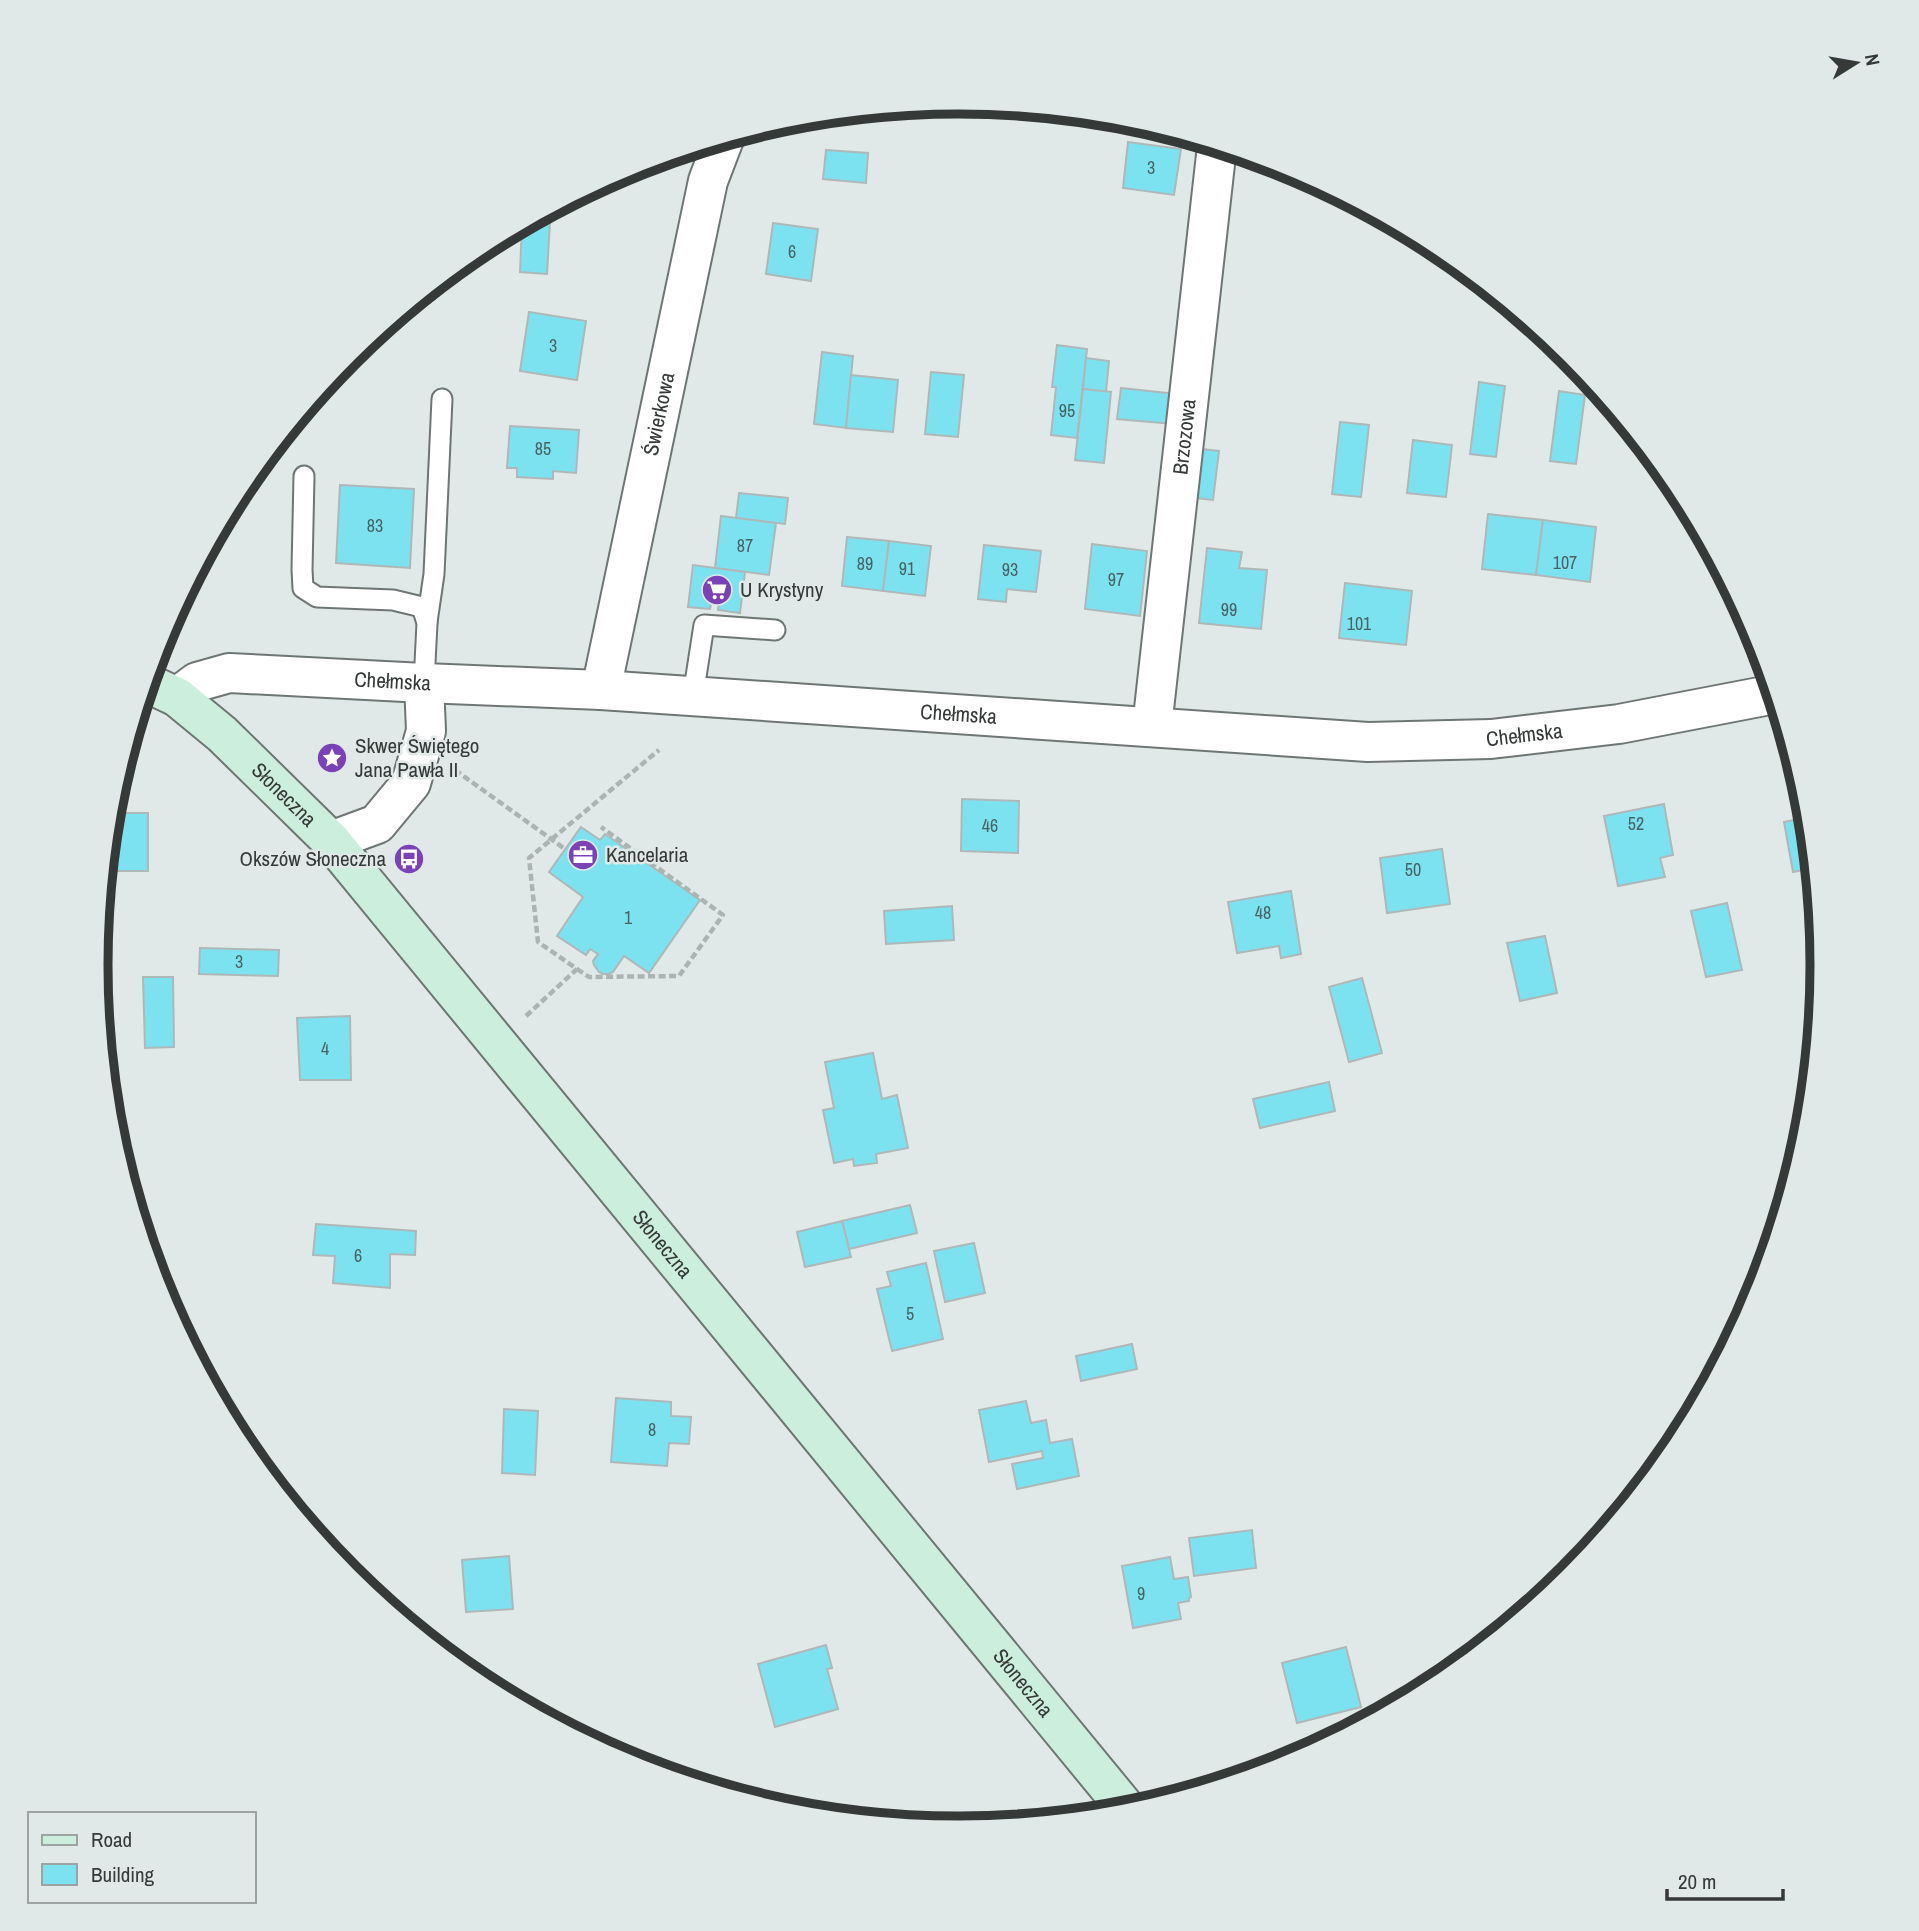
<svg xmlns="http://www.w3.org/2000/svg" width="1919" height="1931" font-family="'Archivo Narrow',sans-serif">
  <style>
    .building { fill: #7de2ef; stroke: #afb8b9; stroke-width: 2 }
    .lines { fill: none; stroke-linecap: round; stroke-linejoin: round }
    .service-casing { stroke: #6e7674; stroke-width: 23 }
    .minor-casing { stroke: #6e7674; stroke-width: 42 }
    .tertiary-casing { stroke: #6e7674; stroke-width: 42 }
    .secondary-casing { stroke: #6e7674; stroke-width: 42 }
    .path { stroke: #acb4b2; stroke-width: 4.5; stroke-dasharray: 7 3.5; stroke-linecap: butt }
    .service { stroke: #fff; stroke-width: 19 }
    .minor { stroke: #fff; stroke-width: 38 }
    .tertiary { stroke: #fff; stroke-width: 38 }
    .secondary { stroke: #cceedc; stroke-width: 38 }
    .labels { text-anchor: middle; stroke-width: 5; stroke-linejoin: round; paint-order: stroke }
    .number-label { font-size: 18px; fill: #476366 }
    .street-label { font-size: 21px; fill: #353938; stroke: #e0e9e7 }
    .poi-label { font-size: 21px; fill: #353938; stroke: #e0e9e7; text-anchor: start }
    .rim { fill: none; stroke: #353938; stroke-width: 9 }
  </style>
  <rect width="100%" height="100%" fill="#e0e9e7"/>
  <g class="building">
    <polygon points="1128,142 1181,149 1174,195 1123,188"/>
    <polygon points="826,150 868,153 866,183 823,179"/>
    <polygon points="530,221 550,222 547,274 520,272 522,225"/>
    <polygon points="773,223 818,229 811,281 766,274"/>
    <polygon points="529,312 586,321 577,380 520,371"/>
    <polygon points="1057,345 1087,349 1077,438 1051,435 1056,387 1052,387"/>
    <polygon points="822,352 853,356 846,428 814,424"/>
    <polygon points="1086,358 1109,361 1106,392 1083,389"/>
    <polygon points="931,372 964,375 958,437 925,434"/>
    <polygon points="851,375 898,380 893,432 846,428"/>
    <polygon points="1479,382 1505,386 1496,457 1470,454"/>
    <polygon points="1121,388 1176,394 1173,424 1117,419"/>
    <polygon points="1083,389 1111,392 1104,463 1075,460"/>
    <polygon points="1559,391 1585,395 1576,464 1550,461"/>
    <polygon points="1340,422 1369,425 1361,497 1332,494"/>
    <polygon points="510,426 579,430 576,473 553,471 553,479 517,477 517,468 507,468"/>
    <polygon points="1413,440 1452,445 1446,497 1407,493"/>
    <polygon points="1192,448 1219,451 1213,500 1187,497"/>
    <polygon points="340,485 414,489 410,568 336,563"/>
    <polygon points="739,493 788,498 785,524 736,518"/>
    <polygon points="1488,514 1543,520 1536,575 1482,569"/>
    <polygon points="721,516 776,523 769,575 715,568"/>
    <polygon points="1543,520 1596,527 1590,582 1536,575"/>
    <polygon points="847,537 889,541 883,591 842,586"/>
    <polygon points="889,541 931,546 925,596 883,591"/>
    <polygon points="1092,544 1147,551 1140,616 1085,609"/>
    <polygon points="984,545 1041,551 1036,592 1007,589 1006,602 978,599"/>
    <polygon points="1207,548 1242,552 1239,568 1267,570 1261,629 1199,623"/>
    <polygon points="693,565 745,572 740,613 718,610 719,603 711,603 710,609 688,607"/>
    <polygon points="1345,583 1412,591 1406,645 1339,638"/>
    <polygon points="962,799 1019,801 1018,853 961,851"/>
    <polygon points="1664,804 1673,855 1660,858 1665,877 1618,886 1604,816"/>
    <polygon points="111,813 148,813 148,871 106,871"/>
    <polygon points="1808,817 1813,868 1793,872 1784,822"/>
    <polygon points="581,827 600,840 605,834 700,900 649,973 624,956 613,972 609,974 603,974 599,972 594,965 593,961 598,954 590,949 586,955 557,936 583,897 549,872"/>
    <polygon points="1442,849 1450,904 1387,913 1380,858"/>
    <polygon points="1291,891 1301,954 1281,958 1279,946 1237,953 1228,902"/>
    <polygon points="1727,903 1742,970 1706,977 1691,911"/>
    <polygon points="952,906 954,940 886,944 884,911"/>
    <polygon points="1545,936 1557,993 1520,1001 1507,943"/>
    <polygon points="200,948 279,950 278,976 199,974"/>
    <polygon points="143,977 173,977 174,1047 145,1048"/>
    <polygon points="1362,978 1382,1053 1349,1062 1329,987"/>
    <polygon points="350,1016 351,1080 300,1080 297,1018"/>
    <polygon points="873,1053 882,1099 897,1095 908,1148 876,1154 877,1163 854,1166 853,1159 834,1163 823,1110 834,1108 825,1062"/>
    <polygon points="1329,1082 1335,1111 1260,1128 1253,1099"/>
    <polygon points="910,1205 917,1233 849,1249 842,1221"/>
    <polygon points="842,1221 851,1257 805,1267 797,1232"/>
    <polygon points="316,1224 416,1231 415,1255 390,1254 390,1288 333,1283 335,1256 313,1255"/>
    <polygon points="974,1243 985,1293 945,1302 934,1251"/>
    <polygon points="926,1263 943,1339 892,1351 877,1289 891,1286 887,1272"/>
    <polygon points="1132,1344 1137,1369 1081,1381 1076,1356"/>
    <polygon points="616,1398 671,1402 671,1416 691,1417 689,1444 669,1443 667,1466 611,1462"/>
    <polygon points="1026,1401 1031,1423 1046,1420 1050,1443 1072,1439 1079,1476 1017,1489 1012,1464 1043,1458 1042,1451 989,1462 979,1410"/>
    <polygon points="504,1409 538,1411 535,1475 502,1473"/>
    <polygon points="1252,1530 1256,1568 1194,1576 1189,1538"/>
    <polygon points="509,1556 513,1609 466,1612 462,1560"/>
    <polygon points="1170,1557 1174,1579 1188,1577 1191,1597 1189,1598 1189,1601 1178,1603 1181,1619 1133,1628 1122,1566"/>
    <polygon points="826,1645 832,1668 827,1669 838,1709 775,1727 758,1664"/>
    <polygon points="1346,1647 1361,1707 1297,1723 1282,1663"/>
    <polygon points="884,1814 887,1822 866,1819"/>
  </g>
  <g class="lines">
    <g class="service-casing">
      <g id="service">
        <polyline points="304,476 302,570 303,588 317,597 393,600 422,607 427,623 424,683"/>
        <polyline points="427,622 434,574 442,399"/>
        <polyline points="693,696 704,625 775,630"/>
      </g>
    </g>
    <g class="minor-casing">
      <g id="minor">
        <path id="s1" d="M 1152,727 L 1217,146"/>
      </g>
    </g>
    <g class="tertiary-casing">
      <g id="tertiary">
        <path id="s2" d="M 601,690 L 708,181 L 724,139"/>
        <path id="s3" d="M 177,697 L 197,682 L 229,673 L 424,683 L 601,690 L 1368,742 L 1491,739 L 1619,724 L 1775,694"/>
        <polyline points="331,841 377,824 411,783 426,731 424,683"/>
      </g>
    </g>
    <g class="secondary-casing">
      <g id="secondary">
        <path id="s4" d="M 147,683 L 177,697 L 222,734 L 331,841 L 1129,1812"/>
      </g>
    </g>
    <g class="path">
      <polyline points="455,770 565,849"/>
      <polyline points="577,969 589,977 679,976 723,915 601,827"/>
      <polyline points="526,1016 577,969 538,942 529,858 659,750"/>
    </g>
    <use href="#service" class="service"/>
    <use href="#minor" class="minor"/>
    <use href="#tertiary" class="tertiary"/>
    <use href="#secondary" class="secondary"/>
  </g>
  <defs>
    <g id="supermarket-disc" transform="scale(1.575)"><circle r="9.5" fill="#7b41b7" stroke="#e0e9e7"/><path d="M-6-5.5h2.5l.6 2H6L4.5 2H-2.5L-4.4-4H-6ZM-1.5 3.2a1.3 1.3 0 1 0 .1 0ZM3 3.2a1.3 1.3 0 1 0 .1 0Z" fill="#fff"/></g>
    <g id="sight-disc" transform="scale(1.575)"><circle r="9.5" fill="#7b41b7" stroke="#e0e9e7"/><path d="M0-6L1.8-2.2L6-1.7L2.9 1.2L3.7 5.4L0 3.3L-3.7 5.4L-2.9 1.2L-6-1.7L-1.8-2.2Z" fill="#fff"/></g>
    <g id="office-disc" transform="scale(1.575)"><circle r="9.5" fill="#7b41b7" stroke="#e0e9e7"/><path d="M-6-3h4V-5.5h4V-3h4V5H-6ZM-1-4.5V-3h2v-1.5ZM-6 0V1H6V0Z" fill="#fff"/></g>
    <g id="bus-disc" transform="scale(1.575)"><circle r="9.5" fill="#7b41b7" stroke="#e0e9e7"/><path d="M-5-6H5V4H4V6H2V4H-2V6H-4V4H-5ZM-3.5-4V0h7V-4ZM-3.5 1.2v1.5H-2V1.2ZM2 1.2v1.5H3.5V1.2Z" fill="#fff"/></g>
  </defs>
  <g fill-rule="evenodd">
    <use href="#supermarket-disc" x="717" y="590"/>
    <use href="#sight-disc" x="332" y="758"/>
    <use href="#office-disc" x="583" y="855"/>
    <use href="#bus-disc" x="409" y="859"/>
  </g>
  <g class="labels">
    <g class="number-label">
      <text x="1151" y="174">3</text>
      <text x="792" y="258">6</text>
      <text x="553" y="352">3</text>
      <text x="1067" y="417">95</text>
      <text x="543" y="455">85</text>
      <text x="375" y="532">83</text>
      <text x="745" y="552">87</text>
      <text x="1565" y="569">107</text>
      <text x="865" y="570">89</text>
      <text x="907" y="575">91</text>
      <text x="1010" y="576">93</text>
      <text x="1116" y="586">97</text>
      <text x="1229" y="616">99</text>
      <text x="1359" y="630">101</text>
      <text x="1636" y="830">52</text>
      <text x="990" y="832">46</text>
      <text x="1413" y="876">50</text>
      <text x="1263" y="919">48</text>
      <text x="628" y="924">1</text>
      <text x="239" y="968">3</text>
      <text x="325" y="1055">4</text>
      <text x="358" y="1262">6</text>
      <text x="910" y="1320">5</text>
      <text x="652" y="1436">8</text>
      <text x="1141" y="1600">9</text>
    </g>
    <g class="street-label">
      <text dy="7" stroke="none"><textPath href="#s2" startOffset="282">Świerkowa</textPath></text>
      <text dy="7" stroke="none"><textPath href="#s1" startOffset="292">Brzozowa</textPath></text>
      <text dy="7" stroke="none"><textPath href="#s3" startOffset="222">Chełmska</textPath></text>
      <text dy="7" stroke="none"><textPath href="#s3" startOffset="789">Chełmska</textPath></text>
      <text dy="7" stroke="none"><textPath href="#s3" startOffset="1356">Chełmska</textPath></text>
      <text dy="7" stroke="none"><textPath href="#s4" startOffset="178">Słoneczna</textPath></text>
      <text dy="7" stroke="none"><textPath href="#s4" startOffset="766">Słoneczna</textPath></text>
      <text dy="7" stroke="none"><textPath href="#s4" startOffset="1334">Słoneczna</textPath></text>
    </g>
    <g class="poi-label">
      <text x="740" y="597">U Krystyny</text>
      <text x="355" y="753">Skwer Świętego<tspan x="355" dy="24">Jana Pawła II</tspan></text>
      <text x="606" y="862">Kancelaria</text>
      <text x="386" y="866" text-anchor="end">Okszów Słoneczna</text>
    </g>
  </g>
  <path d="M0 0H1919V1931H0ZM108 965a851 851 0 1 1 1702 0a851 851 0 1 1-1702 0Z" fill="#e0e9e7" fill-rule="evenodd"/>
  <path class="rim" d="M108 965a851 851 0 1 1 1702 0a851 851 0 1 1-1702 0Z"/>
  <rect x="28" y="1812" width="228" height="91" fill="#e0e9e7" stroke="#9ca3a1" stroke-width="2"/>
  <rect x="42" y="1835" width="35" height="10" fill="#cceedc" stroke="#9ca3a1" stroke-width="2"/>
  <text x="91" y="1847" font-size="21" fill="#353938">Road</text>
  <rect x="42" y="1864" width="35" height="21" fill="#7de2ef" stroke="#9ca3a1" stroke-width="2"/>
  <text x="91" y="1882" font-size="21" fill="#353938">Building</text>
  <g transform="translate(1856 63) rotate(79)" stroke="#e0e9e7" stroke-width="5" paint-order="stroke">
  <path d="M0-5L12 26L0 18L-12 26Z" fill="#353938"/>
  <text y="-10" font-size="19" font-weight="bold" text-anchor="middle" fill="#353938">N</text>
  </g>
  <path d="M1667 1889v10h116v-10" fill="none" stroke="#353938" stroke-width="3.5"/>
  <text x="1678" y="1889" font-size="21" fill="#353938" stroke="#e0e9e7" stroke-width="5" paint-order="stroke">20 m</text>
</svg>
